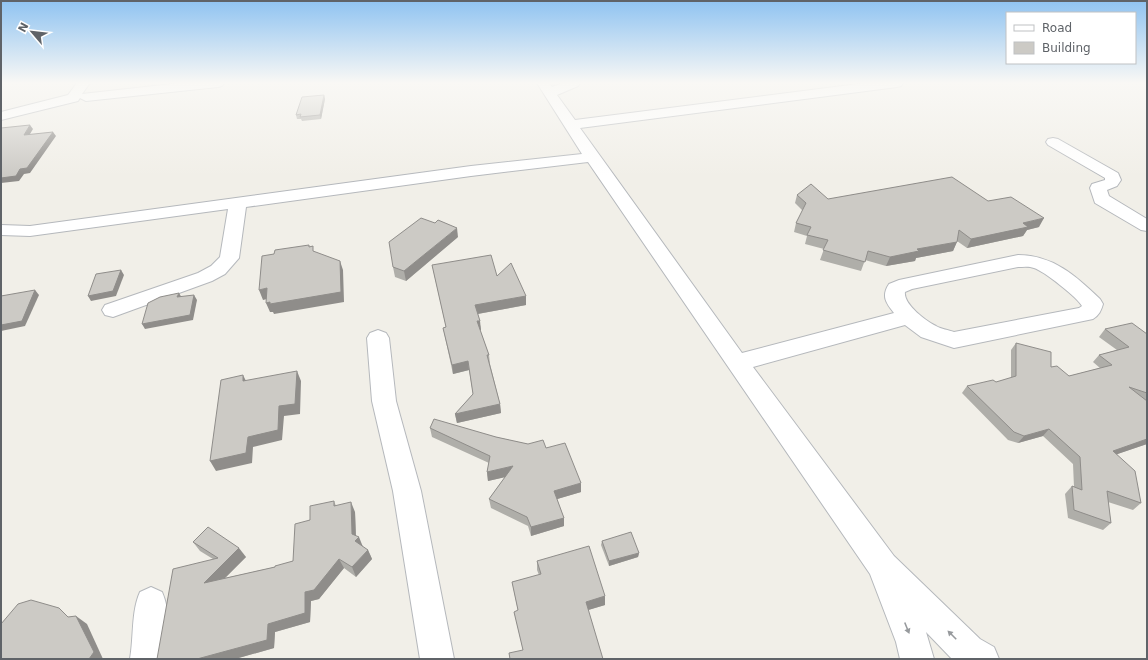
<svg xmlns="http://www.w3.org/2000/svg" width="1148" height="660" font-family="'DejaVu Sans',sans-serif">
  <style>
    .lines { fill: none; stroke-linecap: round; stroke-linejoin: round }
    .minor-casing { stroke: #b5b8bc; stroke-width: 2 }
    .minor { fill: #fff; fill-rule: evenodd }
    .wall { fill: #afaea9 }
    .shaded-wall { fill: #8f8d8a }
    .building { fill: #cccac5; stroke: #8f8d8a }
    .oneway { fill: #979a9d }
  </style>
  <rect width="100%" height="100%" fill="#f1efe8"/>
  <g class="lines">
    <g class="minor-casing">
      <g id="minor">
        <polygon points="77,83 90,83 82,94 181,83 224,83 222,86 218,87 86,101 80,98 78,101 1,120 1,112 68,95"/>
        <path d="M 537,83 L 549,83 L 552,87 L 563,83 L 580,83 L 578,86 L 557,95 L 575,120 L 866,83 L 903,83 L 901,86 L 897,87 L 580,128 L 742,353 L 894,313 C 886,303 881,296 889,284 L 899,280 L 1018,255 C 1053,255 1076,276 1100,299 L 1103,304 C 1101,311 1099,315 1093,319 L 954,348 L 921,337 L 905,325 L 753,367 L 894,556 L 980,639 L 994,647 L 999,659 L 952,659 L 926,632 L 934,659 L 900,659 L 896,642 L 870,574 L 588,162 L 471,176 L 246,207 L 239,258 L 225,274 L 212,281 L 113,317 L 105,315 L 102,310 L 105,305 L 198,273 L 211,266 L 220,257 L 228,209 L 30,236 L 1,235 L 1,225 L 30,226 L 471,166 L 582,154 ZM 1018,267 C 1023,267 1029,266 1034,268 C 1044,271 1078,298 1082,306 L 1079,308 L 954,332 C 949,330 941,329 936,326 C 926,321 903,304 905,292 L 912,289 Z"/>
        <polygon points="1053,138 1058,139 1118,173 1121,180 1117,186 1107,190 1109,196 1147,219 1147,231 1141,230 1095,203 1090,188 1092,184 1105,180 1105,178 1048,145 1046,142 1048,139"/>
        <polygon points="378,330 386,333 389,338 396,401 421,491 454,659 420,659 393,491 372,401 367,338 370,333"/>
        <path d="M 151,587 L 162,592 C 171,612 168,637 164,659 L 130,659 C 134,637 131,612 140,592 Z"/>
      </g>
    </g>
    <use href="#minor" class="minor"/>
  </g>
  <g class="wall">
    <polygon points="324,95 325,99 321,119 302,121 301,119 297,119 296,115"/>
    <polygon points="797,195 828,199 988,201 1039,227 1027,230 1023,236 967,248 957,241 953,251 916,258 915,261 886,266 865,260 861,271 820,260 824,249 805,244 807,236 794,232 796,223 803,211 795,203"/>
    <polygon points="458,237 406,281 395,277 393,267"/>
    <polygon points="432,265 497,276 526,296 526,305 478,314 481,330 480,330 489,355 490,364 500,404 501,413 457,423 455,414 473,394 469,370 453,374 443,328 446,327"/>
    <polygon points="1105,329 1147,334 1147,444 1117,454 1141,503 1133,510 1108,502 1111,523 1103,530 1068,518 1065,494 1072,486 1074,487 1073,464 1043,436 1018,443 1008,440 962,393 967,386 996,382 1011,378 1011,350 1016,343 1051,367 1069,376 1100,368 1093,362 1099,355 1117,350 1099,337"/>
    <polygon points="430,428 496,437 546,448 581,492 557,499 564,518 564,526 531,536 528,526 491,508 489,499 505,477 488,481 487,472 489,463 432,437"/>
    <polygon points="334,501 336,506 355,512 356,536 363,547 368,550 372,559 356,577 344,568 319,599 311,601 310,622 275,632 274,648 235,659 213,559 200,551 193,542 246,557 225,578 275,567 293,561 310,520"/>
    <polygon points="602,541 639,553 638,557 609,566 601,545"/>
    <polygon points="537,561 605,596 605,605 588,610 523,650 516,620 514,612 518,611 512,582 539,575 537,570"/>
  </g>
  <g class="shaded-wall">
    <polygon points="324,95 325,99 321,119 320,115"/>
    <polygon points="30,125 33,129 27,139 24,135"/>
    <polygon points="53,132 56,136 30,173 24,174 19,181 1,183 1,178"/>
    <polygon points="1044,218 1039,227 1027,230 1023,236 967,248 971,239 1023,223"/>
    <polygon points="457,228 458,237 406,281 404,271"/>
    <polygon points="957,242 953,251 916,258 915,261 886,266 890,257 917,249"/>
    <polygon points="340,261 343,270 344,302 274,314 273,312 270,312 266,303"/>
    <polygon points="121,270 124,275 116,296 91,301 88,296"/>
    <polygon points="267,288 271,298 263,300 259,290"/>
    <polygon points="35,290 39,295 25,326 1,331 1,325"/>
    <polygon points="179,293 182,298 177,297"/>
    <polygon points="194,295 197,300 193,320 145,329 142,324"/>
    <polygon points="526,296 526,305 477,314 475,305"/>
    <polygon points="477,321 480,321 481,330 479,330"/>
    <polygon points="468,361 469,370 453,374 452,365"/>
    <polygon points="297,371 301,381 300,414 284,416 282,440 253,447 252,463 216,471 210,461 248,437 279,406"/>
    <polygon points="243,375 248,385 243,381"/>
    <polygon points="500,404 501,413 457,423 455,414"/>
    <polygon points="1049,429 1043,436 1018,443 1024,436"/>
    <polygon points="1147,439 1147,444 1106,458 1113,451"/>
    <polygon points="513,466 514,475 488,481 487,472"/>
    <polygon points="581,483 581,492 554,500 554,491"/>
    <polygon points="351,502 355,512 356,540 359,537 363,547 359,551 352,534"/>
    <polygon points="564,518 564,526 531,536 531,527"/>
    <polygon points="239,548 246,557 211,592 204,583"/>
    <polygon points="368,550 372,559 356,577 352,567"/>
    <polygon points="639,553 638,557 609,566 609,561"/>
    <polygon points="339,559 344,568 319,599 311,601 310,622 275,632 274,648 235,659 197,659 268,624 305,592"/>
    <polygon points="605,596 605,605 585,611 586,602"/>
    <polygon points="76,616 87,624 103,659 89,659"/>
  </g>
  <g class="building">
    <polygon points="324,95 320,115 300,117 301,114 296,115 302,97"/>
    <polygon points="30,125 24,135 53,132 27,168 20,169 16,176 1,178 1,128"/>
    <polygon points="952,177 988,201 1011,197 1044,218 1023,223 1028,227 971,239 959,230 957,242 917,249 919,251 890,257 868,251 865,262 823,250 828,240 807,235 811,227 796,223 806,203 797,195 811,184 828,199"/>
    <polygon points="421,218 435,223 438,220 457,228 404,271 393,267 389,242"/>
    <polygon points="309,245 309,247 313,246 313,251 340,261 341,292 270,304 270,302 266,303 267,288 259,290 262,256 274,254 275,250"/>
    <polygon points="491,255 497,276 511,263 526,296 475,305 480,321 477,321 489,355 487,355 500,404 455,414 473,394 468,361 452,365 443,328 446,327 432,265"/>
    <polygon points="121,270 113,291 88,296 96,274"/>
    <polygon points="35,290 22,321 1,325 1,296"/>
    <polygon points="179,293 177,297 194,295 190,315 142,324 148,303 160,297"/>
    <polygon points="1132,323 1147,334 1147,393 1129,387 1147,401 1147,439 1113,451 1135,471 1141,503 1107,491 1111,523 1074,510 1072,486 1082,490 1080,457 1049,429 1024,436 1014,432 967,386 993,380 996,382 1016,376 1016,343 1051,352 1051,367 1057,366 1069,376 1112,365 1099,355 1129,347 1105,329"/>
    <polygon points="297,371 295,404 279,406 278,430 248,437 246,453 210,461 221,380 243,375 243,381"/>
    <polygon points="434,419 496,437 528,444 543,440 546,448 565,443 581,483 554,491 564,518 531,527 527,517 489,499 513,466 487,472 490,456 430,428"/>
    <polygon points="334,501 334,506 351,502 352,534 359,537 355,541 368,550 352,567 339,559 314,590 305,592 305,613 268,624 267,640 197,659 157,659 173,569 218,558 193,542 208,527 239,548 204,583 275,567 275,566 293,561 295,524 310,520 310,506"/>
    <polygon points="631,532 639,553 609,561 602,541"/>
    <polygon points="589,546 605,596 586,602 603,659 510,659 509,653 523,650 514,612 518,610 512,582 541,574 537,561"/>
    <polygon points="31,600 59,608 68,617 76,616 94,652 89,659 1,659 1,624 18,604"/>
  </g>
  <defs><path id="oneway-solid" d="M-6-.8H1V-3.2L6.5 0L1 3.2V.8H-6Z"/></defs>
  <g class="oneway">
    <use href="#oneway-solid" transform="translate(907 628) rotate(68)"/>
    <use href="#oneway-solid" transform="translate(952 635) rotate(-135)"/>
  </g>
  <linearGradient id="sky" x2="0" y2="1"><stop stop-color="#8fc3f1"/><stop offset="0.47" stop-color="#f9f8f5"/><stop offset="1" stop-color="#f9f8f5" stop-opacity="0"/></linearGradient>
  <rect width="1148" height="176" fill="url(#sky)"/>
  <rect width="1148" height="660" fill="none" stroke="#5f6368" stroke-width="4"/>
  <rect x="1006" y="12" width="130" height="52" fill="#ffffff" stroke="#bfc1c3"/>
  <rect x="1014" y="25" width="20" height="6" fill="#ffffff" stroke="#bfc1c3"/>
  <text x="1042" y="32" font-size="12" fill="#5f6368">Road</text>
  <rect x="1014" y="42" width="20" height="12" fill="#cccac5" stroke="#bfc1c3"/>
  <text x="1042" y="52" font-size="12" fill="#5f6368">Building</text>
  <g transform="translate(32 32) rotate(298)" stroke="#ffffff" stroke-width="3" paint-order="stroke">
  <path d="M0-3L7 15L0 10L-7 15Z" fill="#5f6368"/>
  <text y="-6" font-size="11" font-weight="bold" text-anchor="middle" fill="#5f6368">N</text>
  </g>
</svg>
